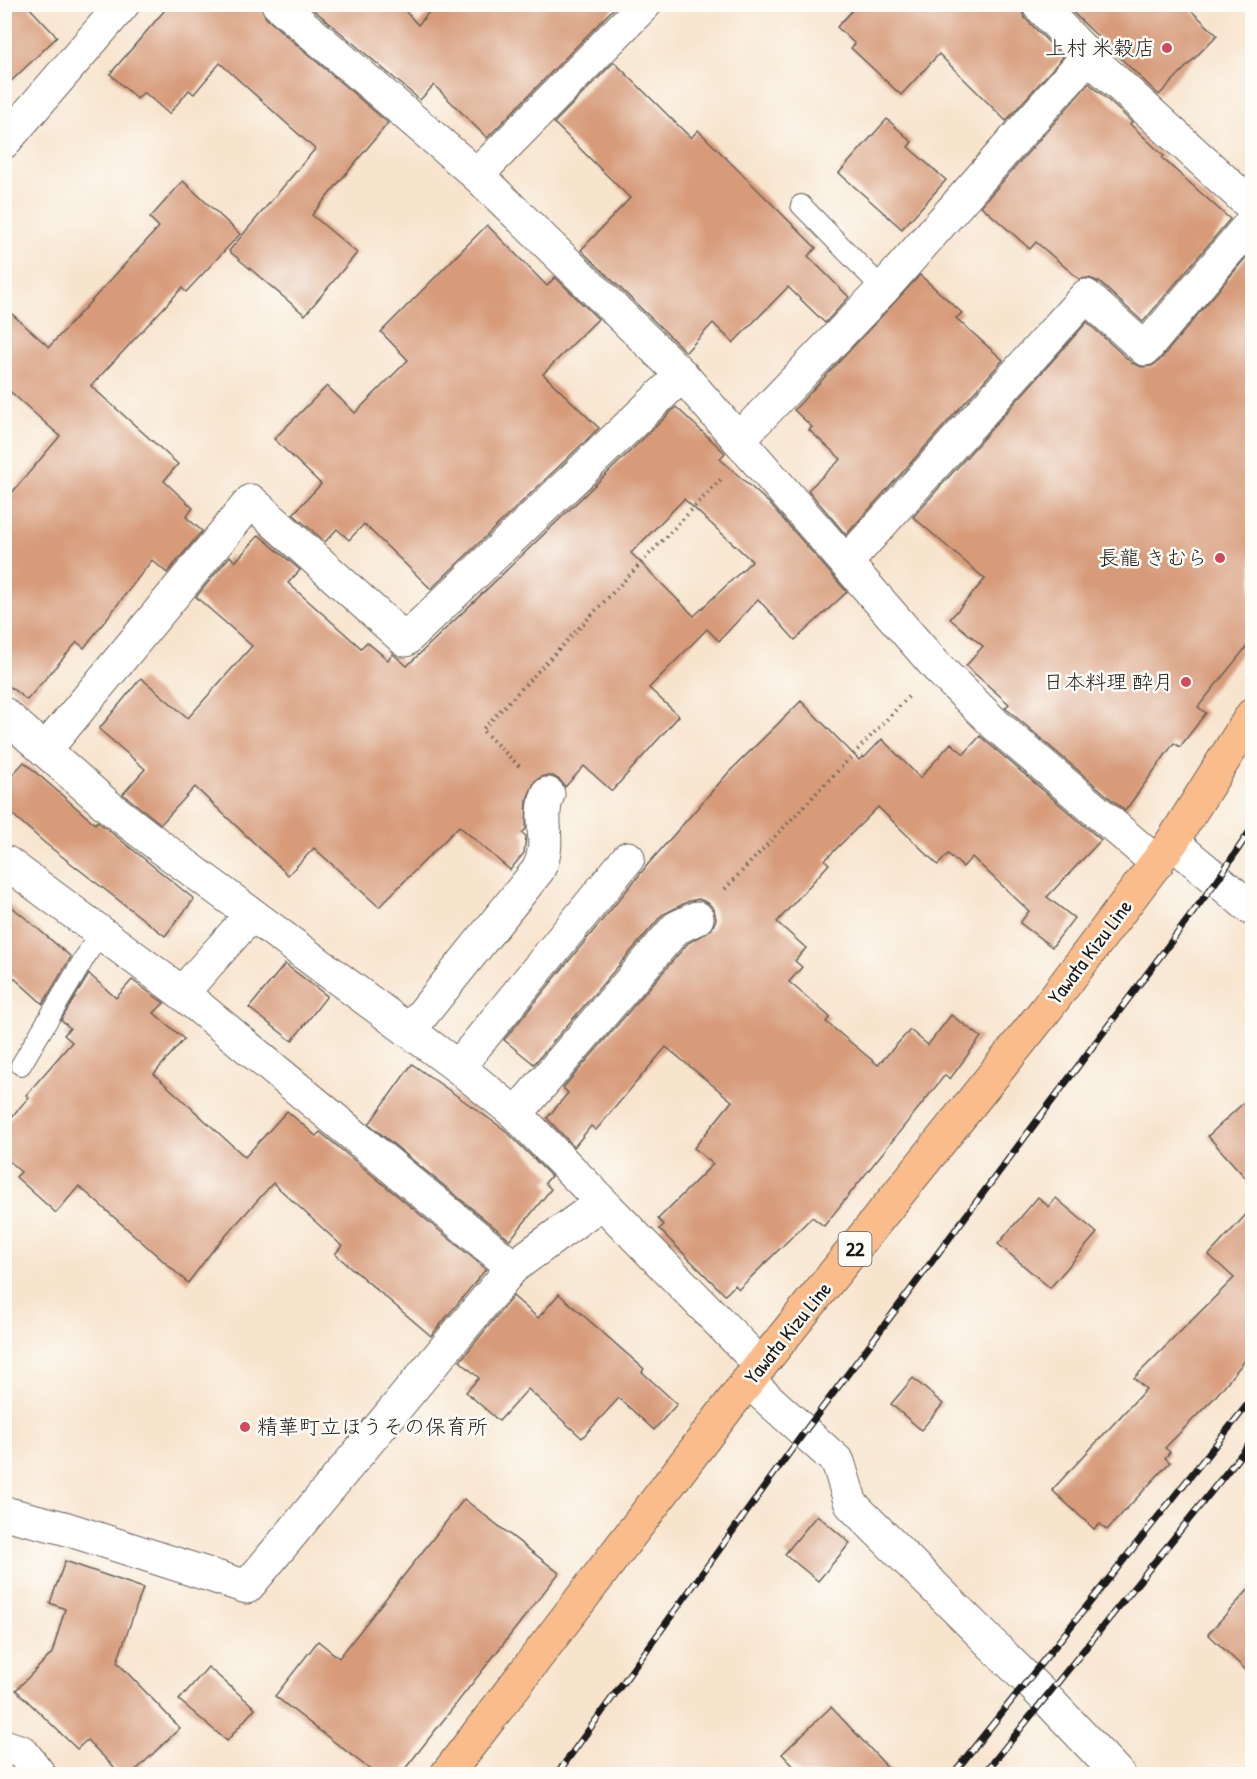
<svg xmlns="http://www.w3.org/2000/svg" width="1257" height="1779" font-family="'Patrick Hand','Klee One',sans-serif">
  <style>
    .building { fill: #d79b7a; fill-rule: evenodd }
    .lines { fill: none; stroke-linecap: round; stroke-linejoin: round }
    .lane-casing { stroke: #69625a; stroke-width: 22 }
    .street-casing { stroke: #69625a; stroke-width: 35 }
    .primary-casing { stroke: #69625a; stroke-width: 35 }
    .path { stroke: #69625a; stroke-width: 4; stroke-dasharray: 1.5 4.5; stroke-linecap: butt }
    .lane { stroke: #fff; stroke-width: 20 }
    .street { stroke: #fff; stroke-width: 33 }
    .primary { stroke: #f9bc8a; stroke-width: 33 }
    .rail-casing { stroke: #1c1c1c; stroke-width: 7 }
    .rail { stroke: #fdfcf7; stroke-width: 4.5; stroke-dasharray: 14; stroke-linecap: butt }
    .poi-dot { fill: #d1495b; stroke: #fdfcf7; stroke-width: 2 }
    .labels { text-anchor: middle; stroke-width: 5; stroke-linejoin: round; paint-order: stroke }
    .shield { fill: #fdfcf7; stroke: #605f5e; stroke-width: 1.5 }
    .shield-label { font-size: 20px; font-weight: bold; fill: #1c1c1c }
    .poi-label { font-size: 21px; fill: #1c1c1c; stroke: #fdfcf7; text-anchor: end }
    .street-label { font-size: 21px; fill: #1c1c1c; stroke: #fdfcf7 }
  </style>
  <rect width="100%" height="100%" fill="#fdfcf7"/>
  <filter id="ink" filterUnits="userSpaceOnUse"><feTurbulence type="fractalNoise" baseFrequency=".0167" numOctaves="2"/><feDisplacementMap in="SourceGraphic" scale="12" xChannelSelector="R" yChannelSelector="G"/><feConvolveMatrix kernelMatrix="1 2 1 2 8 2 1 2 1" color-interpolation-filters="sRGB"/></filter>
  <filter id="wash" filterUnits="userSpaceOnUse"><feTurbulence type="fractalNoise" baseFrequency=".008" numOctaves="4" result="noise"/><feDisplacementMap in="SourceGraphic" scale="24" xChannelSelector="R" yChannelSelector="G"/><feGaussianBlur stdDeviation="1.35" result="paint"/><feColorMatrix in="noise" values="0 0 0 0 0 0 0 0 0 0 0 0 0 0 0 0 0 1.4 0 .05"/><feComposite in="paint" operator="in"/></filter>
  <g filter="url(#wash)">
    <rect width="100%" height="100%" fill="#f7e4cd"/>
    <g id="blocks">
      <g class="building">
        <polygon points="4,4 26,4 57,37 4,88"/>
        <polygon points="170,4 260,4 266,18 388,123 312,215 357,253 305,315 229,251 315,149 220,63 194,94 189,90 169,114 144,92 137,99 110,74"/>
        <polygon points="307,4 399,4 418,25 436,4 618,4 487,138 434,85 420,100"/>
        <polygon points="858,4 1020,4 1024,17 1063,57 1006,121 939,54 901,95 851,48 855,44 837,27"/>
        <polygon points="1064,4 1184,4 1217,35 1159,95"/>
        <polygon points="614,62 691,138 698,130 816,248 808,256 849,297 825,323 788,287 733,343 713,323 686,352 581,250 630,198 554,123"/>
        <polygon points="1089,83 1132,122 1130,124 1164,156 1162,158 1230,219 1143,322 1099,282 1089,278 1079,279 1036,242 1030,249 981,206"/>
        <polygon points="887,119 912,142 908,147 946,180 902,229 839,173"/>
        <polygon points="183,181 240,234 186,292 182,288 91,386 178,464 164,481 193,508 186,517 202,531 167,573 152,560 84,648 77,642 27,700 4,682 4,502 60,436 4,386 4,307 49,347 159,227 150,218"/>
        <polygon points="487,225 547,286 555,277 598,319 543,374 599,428 431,589 364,524 349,540 337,529 325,542 293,514 321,484 274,439 327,386 355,413 408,360 381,332"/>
        <polygon points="1252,250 1252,640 1198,707 1206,713 1180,747 1174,743 1125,811 1009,711 1005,708 1009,704 966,666 983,646 950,619 985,579 913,517 1087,322 1132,363 1142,367 1152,366 1159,361"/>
        <polygon points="920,275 962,313 956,318 1003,360 846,535 808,490 841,459 809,430 812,427 794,410"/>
        <path d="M 676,407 L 725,453 L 720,459 L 769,503 L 847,592 L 795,640 L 758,599 L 719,641 L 707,629 L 649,688 L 679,716 L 612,791 L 584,766 L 565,787 L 561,781 L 553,776 L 543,776 L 535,781 L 527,799 L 526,829 L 522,833 L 526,836 L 524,853 L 510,870 L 459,826 L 379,907 L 314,848 L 288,875 L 195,787 L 161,824 L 123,794 L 145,769 L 99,729 L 141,678 L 188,718 L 252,646 L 196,597 L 230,556 L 235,562 L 259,535 L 300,570 L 288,583 L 361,648 L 367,642 L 388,660 L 393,654 L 407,666 ZM 684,499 L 752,561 L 694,616 L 631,553 Z"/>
        <polygon points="801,701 859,760 863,756 864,758 882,739 920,778 951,743 964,754 980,736 1101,840 1047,897 1074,918 1052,947 1020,923 1029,911 972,857 963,867 948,854 938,865 878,807 825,860 829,864 777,922 806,948 795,961 802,967 789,982 830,1017 826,1022 878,1065 910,1030 928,1045 951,1015 981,1037 950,1079 945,1075 824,1226 812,1217 739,1289 735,1285 725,1295 659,1229 664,1225 658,1219 713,1164 694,1148 732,1101 666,1047 596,1130 591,1126 574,1147 547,1118 568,1093 563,1088 688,943 712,929 716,919 714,909 708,903 699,899 689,901 662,915 534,1064 504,1040 649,863 729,772"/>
        <polygon points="24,762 95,824 97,821 194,899 165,936 46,844 4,807 4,784"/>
        <polygon points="4,900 71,957 43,1004 4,969"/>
        <polygon points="285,964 327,996 292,1041 249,1008"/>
        <polygon points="89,974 116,998 132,980 164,1003 154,1013 184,1039 154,1074 245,1157 287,1111 316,1136 320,1132 486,1269 431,1336 335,1254 342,1246 273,1183 213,1250 188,1283 79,1186 56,1213 16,1177 21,1172 4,1157 4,1126 29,1097 26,1095 72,1042 64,1035 70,1028 61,1020"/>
        <polygon points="412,1064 505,1130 551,1176 545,1183 551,1189 510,1240 369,1124"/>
        <polygon points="1252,1095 1252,1185 1208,1136"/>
        <polygon points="1038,1197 1049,1207 1056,1198 1097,1233 1050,1288 998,1244"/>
        <polygon points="1252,1208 1252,1352 1215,1397 1165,1448 1170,1452 1165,1458 1170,1462 1107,1530 1100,1524 1094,1529 1052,1490 1146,1389 1134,1378 1234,1278 1209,1255"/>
        <polygon points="559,1294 644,1369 642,1372 677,1404 654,1430 619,1398 582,1438 528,1389 499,1421 466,1392 479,1378 460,1361 513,1296 538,1318"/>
        <polygon points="913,1378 943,1404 921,1430 891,1404"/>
        <polygon points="464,1499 559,1573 401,1774 376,1774 275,1696 318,1641 339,1658"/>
        <polygon points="817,1515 850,1543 818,1581 785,1554"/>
        <polygon points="65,1561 143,1588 117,1662 180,1728 132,1774 121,1774 87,1740 77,1749 16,1690 52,1653 65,1609 50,1603"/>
        <polygon points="1252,1586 1252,1676 1208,1634"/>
        <polygon points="208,1667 255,1708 227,1741 179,1700"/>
        <polygon points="831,1707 894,1774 801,1774 782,1754"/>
      </g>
    </g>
  </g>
  <g filter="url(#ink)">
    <use href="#blocks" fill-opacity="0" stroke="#69625a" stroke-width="1.5"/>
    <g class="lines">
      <g class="lane-casing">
        <g id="lane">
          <polyline points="801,205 883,289"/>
          <polyline points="21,1065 100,932"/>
        </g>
      </g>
      <g class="street-casing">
        <g id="street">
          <polyline points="278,4 477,175 682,375 937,667 996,725 1157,863"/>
          <polyline points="1038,4 1088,56 1252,206"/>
          <polyline points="4,142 123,4"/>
          <polyline points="477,175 645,4"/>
          <polyline points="739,439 883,289 1088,56"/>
          <polyline points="846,563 1086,296 1145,349 1252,222"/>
          <polyline points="4,714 108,806 162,848 458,1067 516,1114 761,1365"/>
          <polyline points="45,750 251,501 405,640 682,375"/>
          <polyline points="1172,842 1252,909"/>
          <polyline points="7,863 182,993 513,1267"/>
          <polyline points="182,993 251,915"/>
          <path d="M 409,1031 L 538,870 C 553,842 537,822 548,794"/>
          <polyline points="458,1067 628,858"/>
          <polyline points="516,1114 676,928 697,918"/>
          <polyline points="748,1381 838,1462 851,1504 1046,1698 1118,1774"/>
          <polyline points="4,1513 64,1528 247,1587 513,1267 601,1203"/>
          <polyline points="4,1746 22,1752 39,1774"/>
        </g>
      </g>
      <g class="primary-casing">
        <polyline id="primary" points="447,1774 748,1381 1044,1012 1172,842 1252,715"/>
      </g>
      <g class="path">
        <polyline points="519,766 482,730 721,479"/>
        <polyline points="725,889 910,695"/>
      </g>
      <use href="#lane" class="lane"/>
      <use href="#street" class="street"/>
      <use href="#primary" class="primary"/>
      <g class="rail-casing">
        <g id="rail">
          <polyline points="557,1774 805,1431 1218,879 1252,828"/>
          <polyline points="953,1774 1252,1399"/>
          <polyline points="984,1774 1252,1441"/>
        </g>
      </g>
      <use href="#rail" class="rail"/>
    </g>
  </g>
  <g class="poi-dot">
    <circle cx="1167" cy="48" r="6"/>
    <circle cx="1220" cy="558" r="6"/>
    <circle cx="1186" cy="682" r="6"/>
    <circle cx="245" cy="1427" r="6"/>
  </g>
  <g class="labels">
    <rect class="shield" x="838.5" y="1232" width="33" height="34" rx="4.5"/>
    <g class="shield-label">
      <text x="855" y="1256">22</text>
    </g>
    <g class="poi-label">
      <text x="1155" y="55">上村 米穀店</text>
      <text x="1208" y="565">長龍 きむら</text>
      <text x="1174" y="689">日本料理 酔月</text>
      <text x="257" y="1434" text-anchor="start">精華町立ほうその保育所</text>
    </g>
    <g class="street-label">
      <text transform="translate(1090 952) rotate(-53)" y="7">Yawata Kizu Line</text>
      <text transform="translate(788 1333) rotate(-51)" y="7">Yawata Kizu Line</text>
    </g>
  </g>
  <rect width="1257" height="1779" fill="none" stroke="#fdfcf7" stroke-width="24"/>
</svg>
